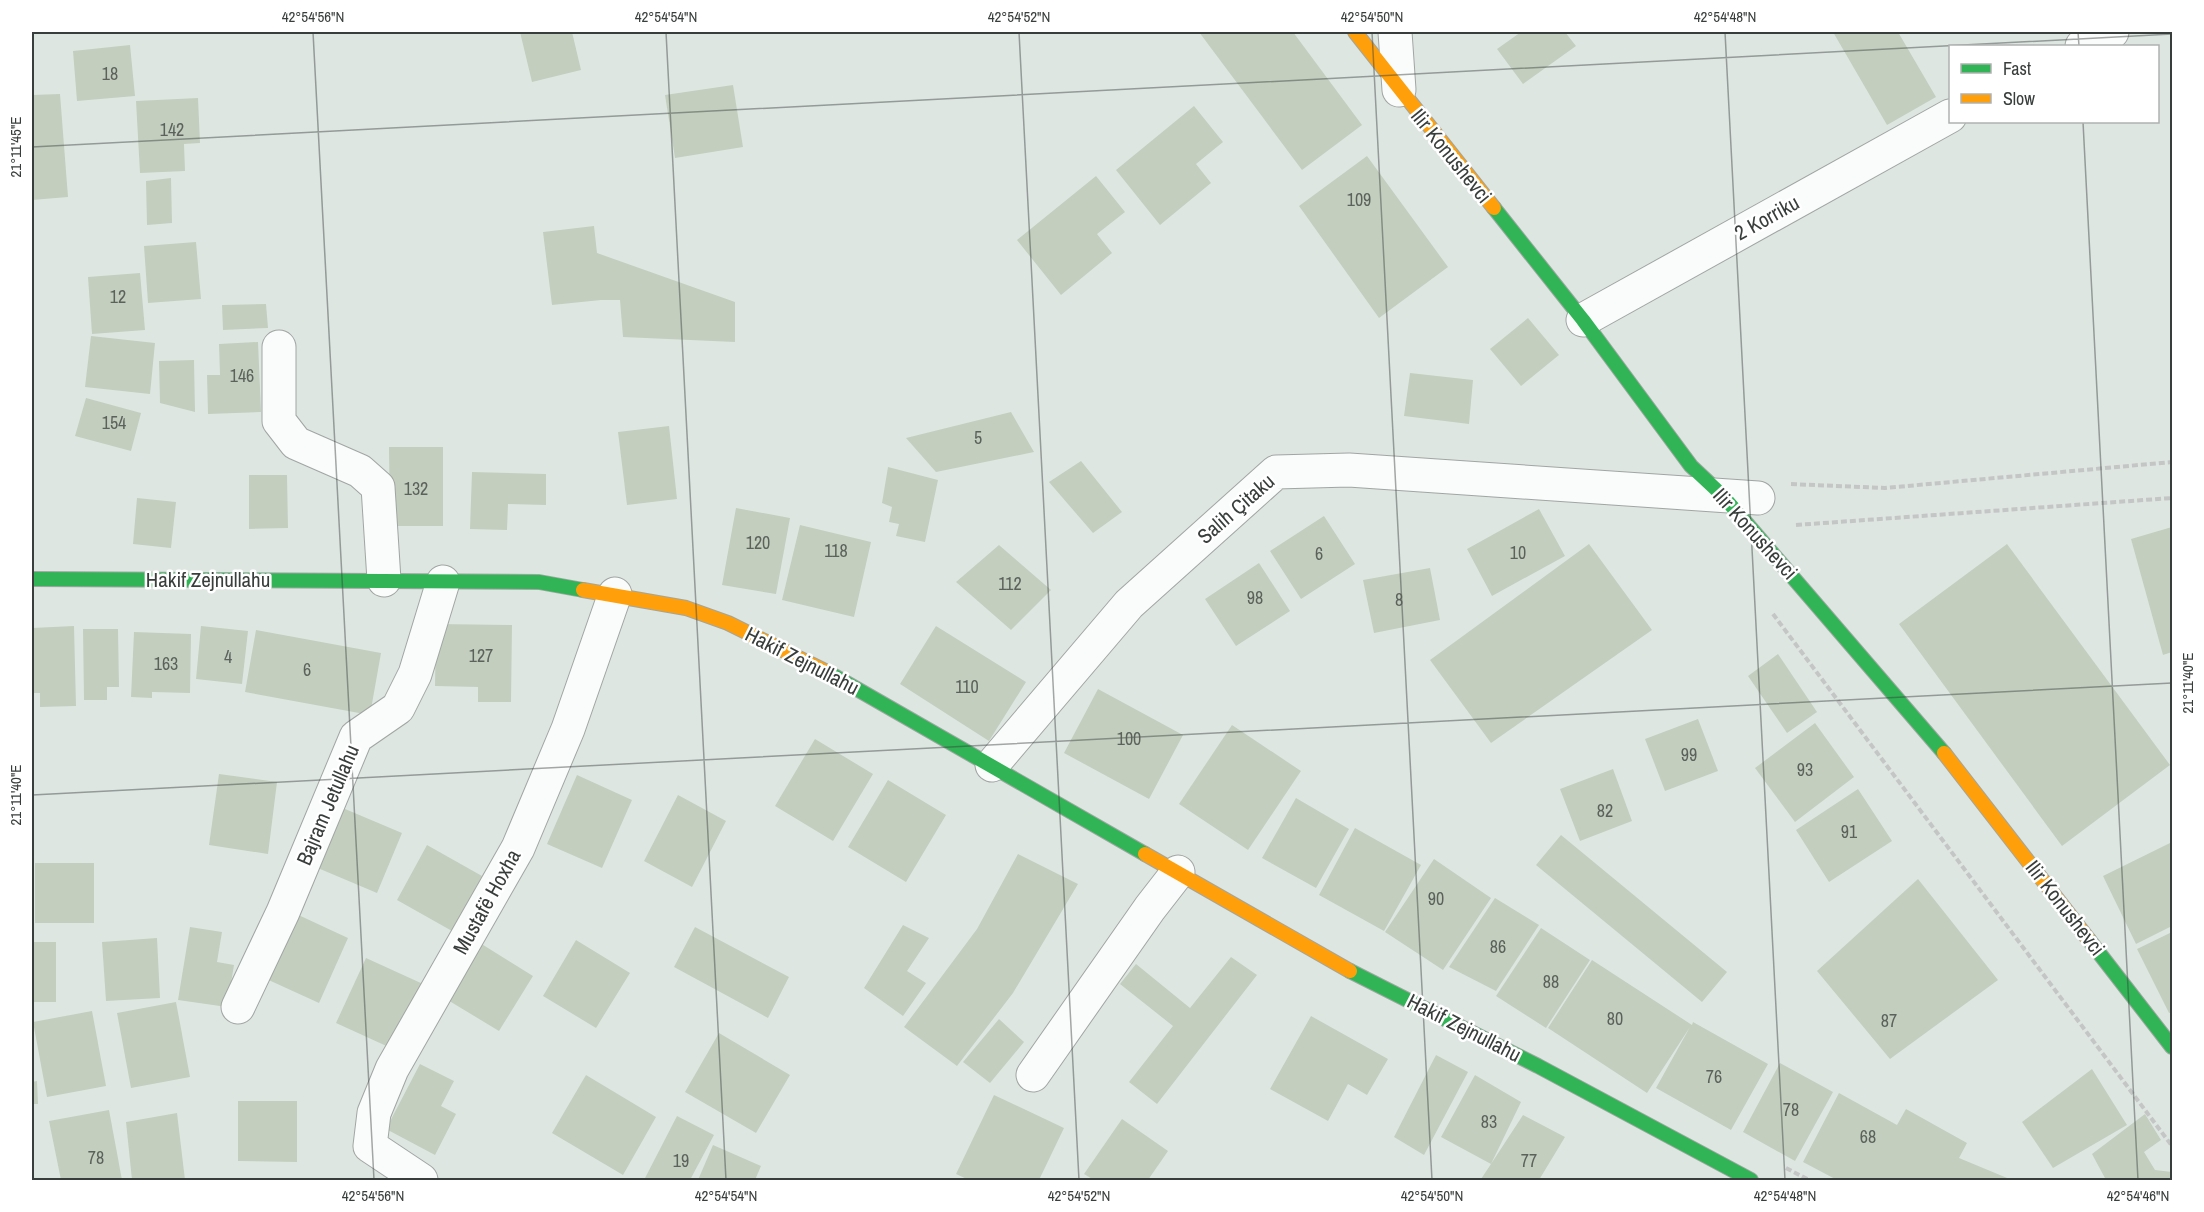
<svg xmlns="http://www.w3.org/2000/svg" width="2204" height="1212" font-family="'Archivo Narrow',sans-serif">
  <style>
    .building { fill: #c4cebe }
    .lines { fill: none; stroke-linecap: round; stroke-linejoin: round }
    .street-casing { stroke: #a0a6a3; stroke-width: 35 }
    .fast-casing { stroke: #a0a6a3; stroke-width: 16 }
    .slow-casing { stroke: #a0a6a3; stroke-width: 16 }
    .path { stroke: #c4c6c5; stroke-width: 4; stroke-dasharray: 6 3; stroke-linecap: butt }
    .street { stroke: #fafbfb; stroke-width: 33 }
    .fast { stroke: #30b455; stroke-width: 14 }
    .slow { stroke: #ff9f0a; stroke-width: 14 }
    .ticks { fill: none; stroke: #383e3b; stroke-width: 1.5; stroke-opacity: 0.45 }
    .labels { text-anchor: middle; stroke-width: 5; stroke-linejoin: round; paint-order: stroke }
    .number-label { font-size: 18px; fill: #5b625c }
    .street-label { font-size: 21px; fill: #383e3b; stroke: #fff }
    .neatline { fill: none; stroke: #383e3b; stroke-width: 2 }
    .ticks-label { font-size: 15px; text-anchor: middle; fill: #383e3b }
  </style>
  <rect width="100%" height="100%" fill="#dee6e2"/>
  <g class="building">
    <polygon points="520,32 572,32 581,70 532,82"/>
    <polygon points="1199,32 1293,32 1362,125 1302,170"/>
    <polygon points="1521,32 1565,32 1576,46 1523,84 1497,49"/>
    <polygon points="1833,32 1898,32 1936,97 1887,125"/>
    <polygon points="130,45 135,96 77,101 73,51"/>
    <polygon points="733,85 743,147 675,158 665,95"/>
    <polygon points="60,94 68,197 32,200 32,95"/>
    <polygon points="198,98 200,143 184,144 185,171 140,173 136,101"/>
    <polygon points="1194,106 1223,142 1196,164 1211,183 1160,225 1116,170"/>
    <polygon points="1367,156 1448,267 1379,318 1299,206"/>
    <polygon points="1096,176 1125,212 1097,234 1112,253 1061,295 1017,240"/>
    <polygon points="171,178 172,223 147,225 146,181"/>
    <polygon points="594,226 597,253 735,302 735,342 623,337 620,300 601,300 552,305 543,232"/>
    <polygon points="196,242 201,299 148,303 144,246"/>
    <polygon points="140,273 145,330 92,334 88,277"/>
    <polygon points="266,304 268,328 223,330 222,305"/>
    <polygon points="1528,318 1559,355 1521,386 1490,349"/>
    <polygon points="91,336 155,343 150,394 85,387"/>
    <polygon points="258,342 261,412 208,414 207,375 220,375 219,344"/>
    <polygon points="194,360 195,412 160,403 159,361"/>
    <polygon points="1410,373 1473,380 1469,424 1404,416"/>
    <polygon points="86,398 141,413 131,451 75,436"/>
    <polygon points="1011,412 1034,452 936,472 906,438"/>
    <polygon points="669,426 677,499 627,505 618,432"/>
    <polygon points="389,447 443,447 443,526 390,526"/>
    <polygon points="1081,461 1122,512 1093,533 1049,482"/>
    <polygon points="888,467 938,480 925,542 896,536 899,524 889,522 892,507 882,503"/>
    <polygon points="472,472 546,474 546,505 508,504 507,530 470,529"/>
    <polygon points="249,475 287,475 288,528 249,529"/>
    <polygon points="137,498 176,502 171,548 133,544"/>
    <polygon points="736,508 790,518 776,594 722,585"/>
    <polygon points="1539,509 1565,556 1492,596 1467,549"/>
    <polygon points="1324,516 1355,564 1301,599 1270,551"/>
    <polygon points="800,525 871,542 854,617 782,600"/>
    <polygon points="2172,527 2172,652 2163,655 2131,539"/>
    <polygon points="1589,544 1652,630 1491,743 1430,660"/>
    <polygon points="2007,544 2170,765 2062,846 1899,624"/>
    <polygon points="999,545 1051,590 1011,630 956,582"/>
    <polygon points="1259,563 1290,611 1236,646 1205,599"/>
    <polygon points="1430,568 1440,620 1374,633 1363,580"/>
    <polygon points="436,624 512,625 511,702 478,702 478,687 435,686"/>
    <polygon points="74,626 76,706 40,707 40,693 32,693 32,628"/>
    <polygon points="201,626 248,631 242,684 196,679"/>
    <polygon points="936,626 1026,682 989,741 900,684"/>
    <polygon points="83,629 118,629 119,687 107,687 107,700 84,700"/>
    <polygon points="256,630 381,653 370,715 245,692"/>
    <polygon points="134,632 191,634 190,693 152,692 152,698 131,697"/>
    <polygon points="1778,654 1817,712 1787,733 1748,676"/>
    <polygon points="1098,689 1183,735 1149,799 1064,753"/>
    <polygon points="1698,719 1718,771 1665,791 1645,739"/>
    <polygon points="1815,723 1854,777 1795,822 1755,768"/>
    <polygon points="1232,725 1301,771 1248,850 1179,804"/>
    <polygon points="815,739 873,774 833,841 775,806"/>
    <polygon points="1613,769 1632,821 1580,841 1560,789"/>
    <polygon points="219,774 277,782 268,854 209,845"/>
    <polygon points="577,775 632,800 602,868 547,844"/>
    <polygon points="888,780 946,815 906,882 848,847"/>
    <polygon points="1858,789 1892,841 1829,882 1796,830"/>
    <polygon points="678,795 726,821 692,887 644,861"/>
    <polygon points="1296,798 1349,829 1316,888 1262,858"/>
    <polygon points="338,806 402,833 377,893 313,866"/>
    <polygon points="1355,828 1421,865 1384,931 1319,895"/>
    <polygon points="1561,835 1727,972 1702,1002 1536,865"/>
    <polygon points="2172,842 2172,926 2136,944 2103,876"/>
    <polygon points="427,845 482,876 452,931 397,900"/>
    <polygon points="1018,854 1078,884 1013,993 957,1066 904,1027 977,929"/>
    <polygon points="1434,859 1491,898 1443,970 1385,932"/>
    <rect x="35" y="863" width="59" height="60"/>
    <polygon points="1918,879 1998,980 1890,1059 1817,971"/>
    <polygon points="1495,898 1539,925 1496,991 1449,967"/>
    <polygon points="292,912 348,938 319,1003 262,977"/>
    <polygon points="903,925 929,938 907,971 926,983 903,1016 864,988"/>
    <polygon points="190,927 222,932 217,962 234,965 227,1007 178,1000"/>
    <polygon points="695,927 789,977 768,1018 674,967"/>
    <polygon points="1541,928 1590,960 1546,1028 1496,996"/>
    <polygon points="2172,932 2172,1012 2169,1013 2137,949"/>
    <polygon points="157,938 160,998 106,1001 102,942"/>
    <polygon points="576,940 630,973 596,1028 543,996"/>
    <rect x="32" y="942" width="24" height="60"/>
    <polygon points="480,943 533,976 499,1031 446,999"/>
    <polygon points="1231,957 1257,975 1157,1104 1129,1082 1173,1026 1120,984 1136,964 1190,1008"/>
    <polygon points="366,958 423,984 393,1049 336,1023"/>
    <polygon points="1592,960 1692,1025 1693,1022 1768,1064 1731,1130 1656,1088 1690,1027 1647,1093 1548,1028"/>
    <polygon points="176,1002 190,1077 131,1088 117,1013"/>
    <polygon points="92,1011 106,1086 47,1097 33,1022"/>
    <polygon points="1311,1016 1388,1059 1367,1095 1348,1084 1328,1121 1270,1089"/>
    <polygon points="999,1019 1024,1042 990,1083 963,1062"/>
    <polygon points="719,1033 790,1075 756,1133 685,1092"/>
    <polygon points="1436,1055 1468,1072 1424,1155 1394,1137"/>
    <polygon points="1780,1063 1833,1092 1795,1161 1743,1132"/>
    <polygon points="420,1064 454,1081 441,1106 456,1114 435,1155 386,1129"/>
    <polygon points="2092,1069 2127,1125 2053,1168 2022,1122"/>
    <polygon points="586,1075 656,1117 623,1175 552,1133"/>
    <polygon points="1475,1075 1521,1102 1491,1164 1523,1115 1565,1137 1539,1180 1484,1180 1481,1179 1491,1164 1441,1137"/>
    <polygon points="37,1081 38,1104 32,1104 32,1082"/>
    <polygon points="1839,1093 1897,1125 1906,1109 1967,1143 1959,1158 2012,1180 1837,1180 1803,1162"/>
    <polygon points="994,1095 1064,1128 1039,1180 969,1180 956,1174"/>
    <polygon points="238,1101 297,1101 297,1162 238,1161"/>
    <polygon points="109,1110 122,1180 61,1180 49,1121"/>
    <polygon points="177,1113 185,1180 132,1180 126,1122"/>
    <polygon points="2145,1114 2161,1140 2144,1152 2155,1170 2172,1172 2172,1180 2106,1180 2092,1154"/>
    <polygon points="677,1116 714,1135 690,1180 644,1180"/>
    <polygon points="1122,1119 1168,1151 1148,1180 1094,1180 1084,1174"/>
    <polygon points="713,1145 761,1166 755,1180 698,1180"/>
  </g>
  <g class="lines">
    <g class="street-casing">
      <g id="street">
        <polyline points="1395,32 1399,90"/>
        <polyline points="2082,46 2112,32"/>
        <polyline points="1583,320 1950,116"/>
        <polyline points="279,347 279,421 296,443 360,471 378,487 384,580"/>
        <polyline points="992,765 1129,604 1276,472 1349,470 1758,498"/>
        <polyline points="238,1007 283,912 356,737 398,708 415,674 443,582"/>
        <polyline points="1033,1075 1150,908 1178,872"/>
        <polyline points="421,1180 370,1146 374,1113 392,1069 518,848 568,729 615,594"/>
      </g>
    </g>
    <g class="fast-casing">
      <g id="fast">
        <polyline points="1494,208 1583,320 1691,466 1723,496 1944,753"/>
        <polyline points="32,579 539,582 583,590"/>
        <polyline points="829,673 1145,854"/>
        <polyline points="2089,940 2172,1047"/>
        <polyline points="1350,971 1538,1066 1751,1180"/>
      </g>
    </g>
    <g class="slow-casing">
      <g id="slow">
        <polyline points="1355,32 1494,208"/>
        <polyline points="583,590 686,608 728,623 829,673"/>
        <polyline points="1944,753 2089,940"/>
        <polyline points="1145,854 1350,971"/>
      </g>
    </g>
    <g class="path">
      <polyline points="1791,484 1885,488 2172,462"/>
      <polyline points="1796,525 2172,498"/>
      <polyline points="1773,614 2172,1146"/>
      <polyline points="1786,1168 1809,1180"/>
    </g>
    <use href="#street" class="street"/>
    <use href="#fast" class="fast"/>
    <use href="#slow" class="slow"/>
  </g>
  <path class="ticks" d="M 313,32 L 374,1180M 666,32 L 726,1180M 1019,32 L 1079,1180M 1372,32 L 1432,1180M 1725,32 L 1785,1180M 2078,32 L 2079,46M 2083,122 L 2138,1180M 32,147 L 2172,34M 32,795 L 2172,683"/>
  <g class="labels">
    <g class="number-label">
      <text x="110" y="80">18</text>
      <text x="172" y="136">142</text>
      <text x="1359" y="206">109</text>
      <text x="118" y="303">12</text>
      <text x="242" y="382">146</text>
      <text x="114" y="429">154</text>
      <text x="978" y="444">5</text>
      <text x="416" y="495">132</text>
      <text x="758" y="549">120</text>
      <text x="836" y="557">118</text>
      <text x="1518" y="559">10</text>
      <text x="1319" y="560">6</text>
      <text x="1010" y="590">112</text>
      <text x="1255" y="604">98</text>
      <text x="1399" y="606">8</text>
      <text x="481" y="662">127</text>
      <text x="228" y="663">4</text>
      <text x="166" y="670">163</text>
      <text x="307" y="676">6</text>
      <text x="967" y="693">110</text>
      <text x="1129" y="745">100</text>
      <text x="1689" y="761">99</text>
      <text x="1805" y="776">93</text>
      <text x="1605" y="817">82</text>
      <text x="1849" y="838">91</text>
      <text x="1436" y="905">90</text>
      <text x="1498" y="953">86</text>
      <text x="1551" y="988">88</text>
      <text x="1615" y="1025">80</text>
      <text x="1889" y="1027">87</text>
      <text x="1714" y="1083">76</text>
      <text x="1791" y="1116">78</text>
      <text x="1489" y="1128">83</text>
      <text x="1868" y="1143">68</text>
      <text x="96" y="1164">78</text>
      <text x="681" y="1167">19</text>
      <text x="1529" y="1167">77</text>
    </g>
    <g class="street-label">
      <text transform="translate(1451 156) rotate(51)" y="7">Ilir Konushevci</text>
      <text transform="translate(1767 218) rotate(-29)" y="7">2 Korriku</text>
      <text transform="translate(1236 509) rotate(-41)" y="7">Salih Çitaku</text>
      <text transform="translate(1755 534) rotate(48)" y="7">Ilir Konushevci</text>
      <text x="208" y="587">Hakif Zejnullahu</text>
      <text transform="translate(802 661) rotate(27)" y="7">Hakif Zejnullahu</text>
      <text transform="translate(328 805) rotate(-67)" y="7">Bajram Jetullahu</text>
      <text transform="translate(487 902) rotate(-61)" y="7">Mustafë Hoxha</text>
      <text transform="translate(2065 908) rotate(52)" y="7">Ilir Konushevci</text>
      <text transform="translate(1464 1028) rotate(27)" y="7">Hakif Zejnullahu</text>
    </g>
  </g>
  <rect width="2204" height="1212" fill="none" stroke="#ffffff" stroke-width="66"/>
  <rect x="1949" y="45" width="210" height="78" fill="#ffffff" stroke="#afb2b1" stroke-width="1.5"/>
  <rect x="1961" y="64" width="30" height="9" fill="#30b455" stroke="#afb2b1" stroke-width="1.5"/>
  <text x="2003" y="75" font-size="18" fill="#383e3b">Fast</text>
  <rect x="1961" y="94" width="30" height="9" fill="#ff9f0a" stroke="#afb2b1" stroke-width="1.5"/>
  <text x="2003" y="105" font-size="18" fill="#383e3b">Slow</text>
  <rect x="33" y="33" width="2138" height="1146" class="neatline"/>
  <g class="ticks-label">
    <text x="313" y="22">42°54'56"N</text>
    <text x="666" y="22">42°54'54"N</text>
    <text x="1019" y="22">42°54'52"N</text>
    <text x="1372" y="22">42°54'50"N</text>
    <text x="1725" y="22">42°54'48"N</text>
    <text transform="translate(16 147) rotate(-90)" y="5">21°11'45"E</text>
    <text transform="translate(2188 683) rotate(-90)" y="5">21°11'40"E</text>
    <text transform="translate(16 795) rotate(-90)" y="5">21°11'40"E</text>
    <text x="373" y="1201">42°54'56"N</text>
    <text x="726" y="1201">42°54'54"N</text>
    <text x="1079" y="1201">42°54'52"N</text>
    <text x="1432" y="1201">42°54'50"N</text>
    <text x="1785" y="1201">42°54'48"N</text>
    <text x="2138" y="1201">42°54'46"N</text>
  </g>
</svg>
